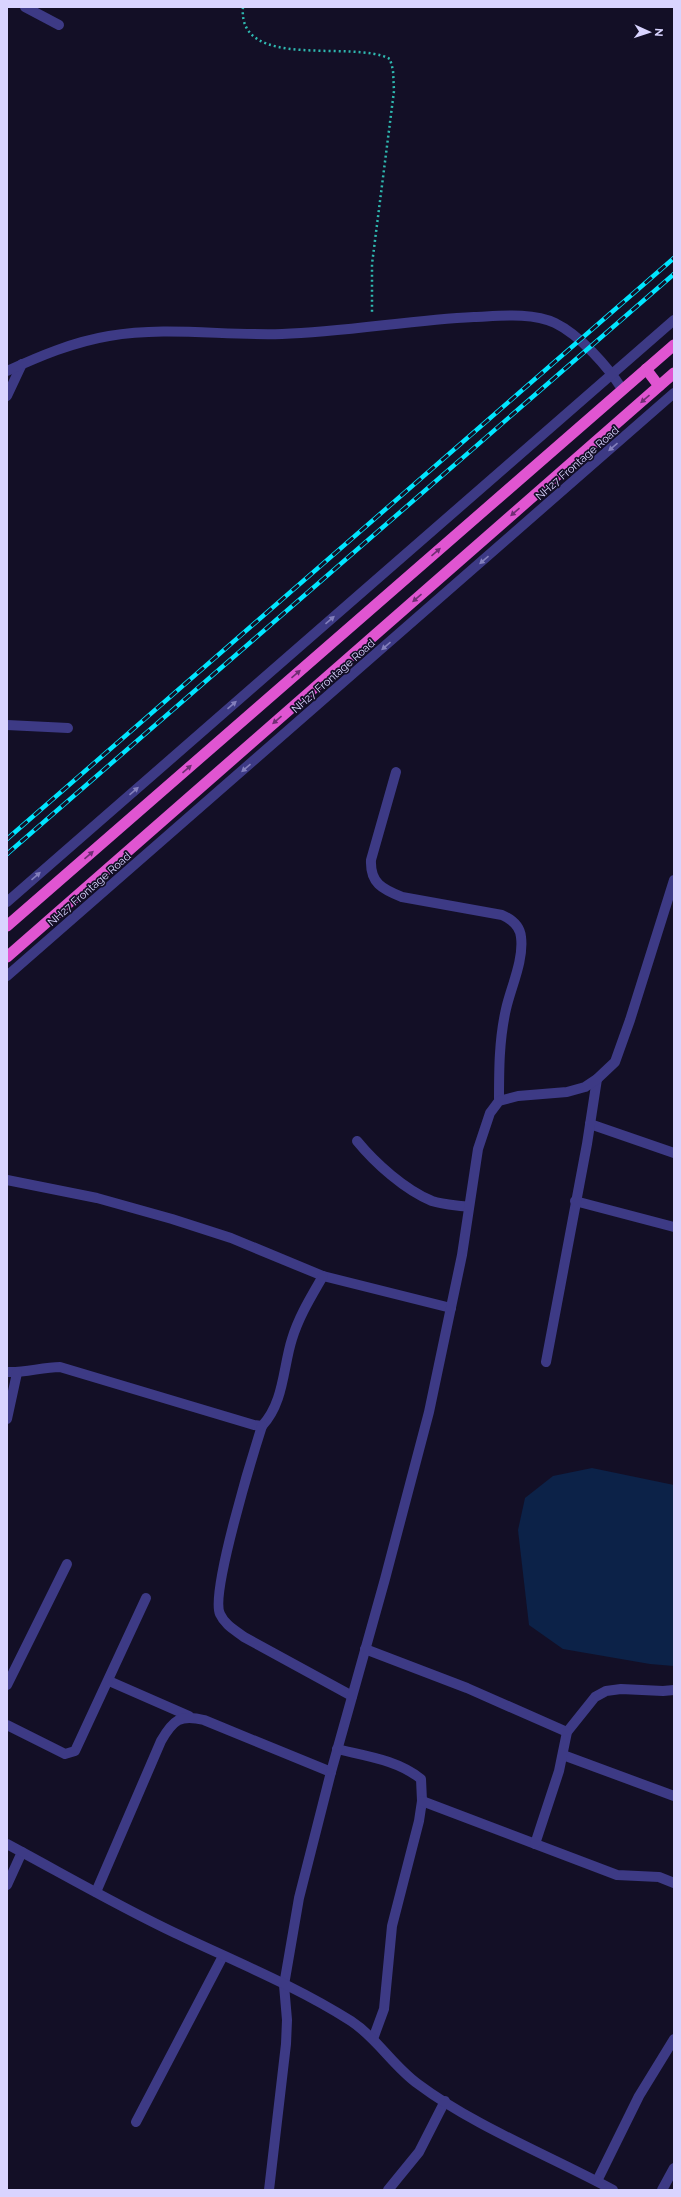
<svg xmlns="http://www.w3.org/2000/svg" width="681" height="2197" font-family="Raleway,sans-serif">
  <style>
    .water { fill: #0c2248 }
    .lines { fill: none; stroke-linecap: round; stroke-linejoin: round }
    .path { stroke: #2fb8b0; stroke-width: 2.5; stroke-dasharray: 2 3; stroke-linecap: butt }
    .minor { stroke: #3d3a85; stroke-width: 10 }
    .tertiary { stroke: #3d3a85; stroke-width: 10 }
    .trunk { stroke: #e055d1; stroke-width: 11 }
    .rail-casing { stroke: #00e5ff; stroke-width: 4.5 }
    .rail { stroke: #130f26; stroke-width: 3; stroke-dasharray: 9; stroke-linecap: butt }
    .oneway { fill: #6f2e73 }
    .oneway2 { fill: #837fbc }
    .labels { text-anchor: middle; stroke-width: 3.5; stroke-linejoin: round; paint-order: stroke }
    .street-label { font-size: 11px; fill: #d9d4ff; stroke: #130f26 }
  </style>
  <rect width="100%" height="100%" fill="#130f26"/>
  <polygon class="water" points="592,1468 674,1485 674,1666 650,1664 563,1649 529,1625 518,1530 525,1498 553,1476"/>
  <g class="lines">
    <path class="path" d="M 243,7 C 237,72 354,39 390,59 L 393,70 L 394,91 L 372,264 L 372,314"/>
    <g class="minor">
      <polyline points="25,7 59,25"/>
      <polyline points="7,396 22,364"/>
      <polyline points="7,725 68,728"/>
      <path d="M 396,772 L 371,860 C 370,883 382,889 402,897 L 502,915 C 511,919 520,926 521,937 C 524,960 511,987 506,1009 C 499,1040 499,1070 499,1101"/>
      <polyline points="590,1124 674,1153"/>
      <path d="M 357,1141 C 375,1163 405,1190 432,1201 C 444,1205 457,1205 469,1207"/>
      <polyline points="7,1180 97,1198 172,1219 231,1238 323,1276 451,1308"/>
      <polyline points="575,1201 674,1227"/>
      <polyline points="546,1362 587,1144 597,1079"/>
      <path d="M 7,1372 C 25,1373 42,1367 60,1367 L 254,1425 L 262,1426 C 284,1403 283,1367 292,1339 C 299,1316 311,1297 323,1276"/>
      <polyline points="7,1419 17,1373"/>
      <path d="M 262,1426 C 253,1454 210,1594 220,1614 C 225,1625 235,1630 244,1637 L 352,1696"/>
      <polyline points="365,1649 467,1688 567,1732"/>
      <polyline points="109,1681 189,1716"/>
      <polyline points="7,1685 67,1564"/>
      <polyline points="7,1725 65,1754 75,1751 146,1598"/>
      <path d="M 337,1749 C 366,1756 398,1760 421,1779 L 422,1801 L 419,1821 L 392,1926 L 384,2009 L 373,2039"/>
      <polyline points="563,1755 674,1796"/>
      <polyline points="422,1801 617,1875 659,1877 674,1883"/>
      <polyline points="535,1844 559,1771 567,1732 595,1697 606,1691 621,1689 663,1691 674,1690"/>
      <polyline points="7,1885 22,1852"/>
      <path d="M 96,1892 L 161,1741 C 173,1720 180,1714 204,1720 L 331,1772"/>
      <polyline points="136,2122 223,1956"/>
      <polyline points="597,2181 639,2096 674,2039"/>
      <polyline points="269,2190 286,2044 287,2020 284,1985 299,1898 331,1772 385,1579 429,1412 462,1255 478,1149 490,1113 499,1101 518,1096 567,1092 585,1087 597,1079 615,1062 630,1020 674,880"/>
      <polyline points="388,2190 419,2152 445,2101"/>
      <polyline points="662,2190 674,2168"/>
    </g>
    <g class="tertiary">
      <path d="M 7,371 C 40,356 73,342 109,336 C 167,326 224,336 282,334 C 346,332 410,320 474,317 C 499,316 532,312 555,323 C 580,335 608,367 622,389"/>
      <polyline points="7,902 674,320"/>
      <polyline points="7,976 674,393"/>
      <path d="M 7,1844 C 63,1874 118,1906 175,1933 C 234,1961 296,1986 351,2021 C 377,2038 393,2066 418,2084 C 474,2126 550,2156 613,2190"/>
    </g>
    <g class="trunk">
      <polyline points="646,369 659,386"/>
      <polyline points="7,926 674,345"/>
      <polyline points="7,957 674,373"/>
    </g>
    <g class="rail-casing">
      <g id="rail">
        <polyline points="7,839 674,258"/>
        <polyline points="7,854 674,274"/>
      </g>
    </g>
    <use href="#rail" class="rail"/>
  </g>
  <defs><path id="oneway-solid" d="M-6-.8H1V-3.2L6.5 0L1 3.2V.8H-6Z"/></defs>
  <g class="oneway">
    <use href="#oneway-solid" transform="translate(645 399) rotate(139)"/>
    <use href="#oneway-solid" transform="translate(515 512) rotate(139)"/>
    <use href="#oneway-solid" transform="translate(436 552) rotate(-41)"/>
    <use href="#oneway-solid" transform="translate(417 598) rotate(139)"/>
    <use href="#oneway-solid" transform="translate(296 674) rotate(-41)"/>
    <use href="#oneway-solid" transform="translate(277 720) rotate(139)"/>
    <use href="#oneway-solid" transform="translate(187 769) rotate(-41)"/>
    <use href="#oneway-solid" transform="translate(89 855) rotate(-41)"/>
  </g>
  <g class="oneway2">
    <use href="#oneway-solid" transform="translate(613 447) rotate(139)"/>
    <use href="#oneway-solid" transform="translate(484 560) rotate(139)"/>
    <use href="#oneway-solid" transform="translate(330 620) rotate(-41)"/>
    <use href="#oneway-solid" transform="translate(386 646) rotate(139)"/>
    <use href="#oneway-solid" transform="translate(232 705) rotate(-41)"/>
    <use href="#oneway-solid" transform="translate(246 768) rotate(139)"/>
    <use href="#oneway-solid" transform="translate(134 791) rotate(-41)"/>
    <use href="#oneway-solid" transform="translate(36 876) rotate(-41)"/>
  </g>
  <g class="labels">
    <g class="street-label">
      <text transform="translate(577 463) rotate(-41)" y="4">NH27 Frontage Road</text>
      <text transform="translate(333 676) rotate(-41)" y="4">NH27 Frontage Road</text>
      <text transform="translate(89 889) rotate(-41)" y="4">NH27 Frontage Road</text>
    </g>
  </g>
  <rect width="681" height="2197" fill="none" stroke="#d9d4ff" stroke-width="16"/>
  <g transform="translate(649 32) rotate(93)" stroke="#130f26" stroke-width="3" paint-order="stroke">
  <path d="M0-3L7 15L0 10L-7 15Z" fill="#d9d4ff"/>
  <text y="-6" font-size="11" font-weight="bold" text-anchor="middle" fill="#d9d4ff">N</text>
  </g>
</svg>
